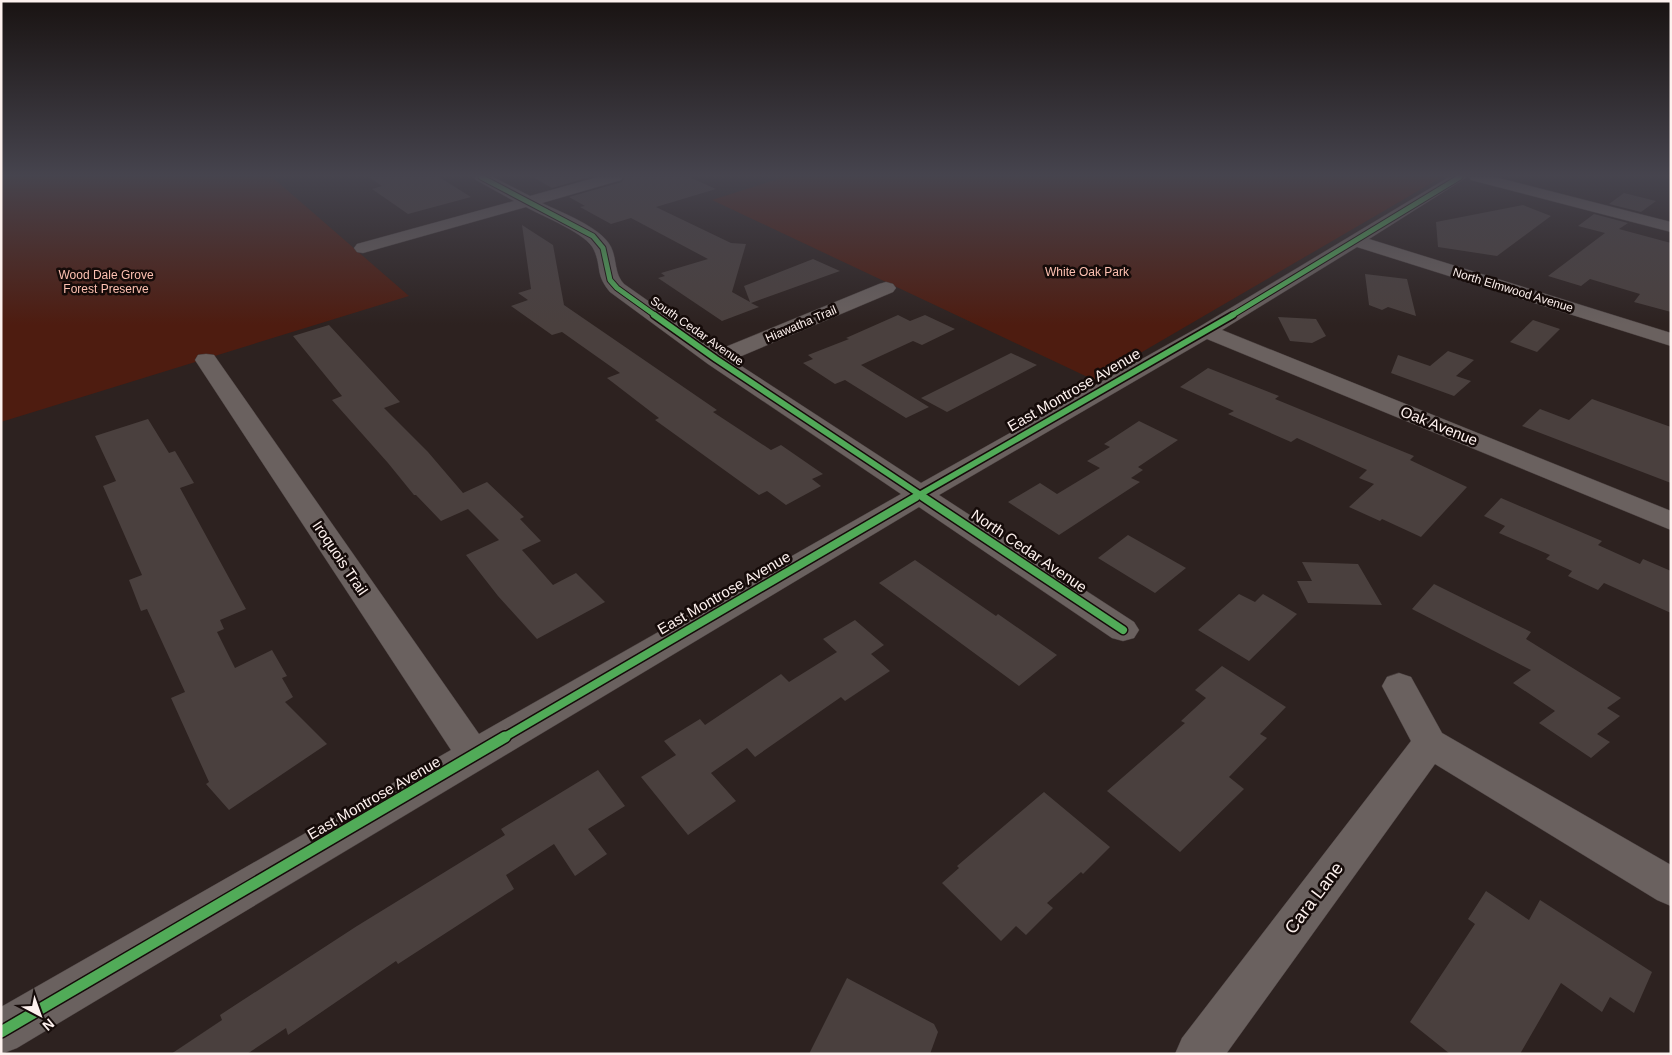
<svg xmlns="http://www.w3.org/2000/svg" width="1672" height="1055" font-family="Arial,sans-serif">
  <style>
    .green { fill: #4e1c10 }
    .building { fill: #4a403e }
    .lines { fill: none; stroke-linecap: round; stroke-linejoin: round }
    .street-casing { stroke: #473d3c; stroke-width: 1 }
    .street { fill: #6a615f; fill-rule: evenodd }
    .cycleway-far3-casing { stroke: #150b09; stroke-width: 7 }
    .cycleway-far2-casing { stroke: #150b09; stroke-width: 9 }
    .cycleway-far1-casing { stroke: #150b09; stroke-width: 11 }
    .cycleway-casing { stroke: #150b09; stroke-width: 14 }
    .cycleway-far3 { stroke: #51ab58; stroke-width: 5 }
    .cycleway-far2 { stroke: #51ab58; stroke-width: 6 }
    .cycleway-far1 { stroke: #51ab58; stroke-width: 8 }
    .cycleway { stroke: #51ab58; stroke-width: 11 }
    .labels { text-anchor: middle; stroke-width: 5; stroke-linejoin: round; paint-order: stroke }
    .far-park-label { font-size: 12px; fill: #fdc0b1; stroke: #150b09 }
    .far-street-label { font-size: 12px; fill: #fdf1ee; stroke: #150b09 }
    .street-label { font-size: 15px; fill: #fdf1ee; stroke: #150b09 }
    .near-street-label { font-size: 18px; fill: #fdf1ee; stroke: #150b09 }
  </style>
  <rect width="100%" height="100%" fill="#2d2220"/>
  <g class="green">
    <polygon points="1,177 272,177 409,296 1,422"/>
    <polygon points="785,177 1442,177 1094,380 712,200"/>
  </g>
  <g class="building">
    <polygon points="369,177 439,177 471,197 408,214 372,189 382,186"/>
    <polygon points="533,177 590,177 552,188"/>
    <polygon points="625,177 689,177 716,189 656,207 731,243 746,244 732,292 750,302 744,286 813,259 840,271 751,303 759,307 722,321 658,278 665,276 661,273 708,259 631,218 611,224 580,207 585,206 569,197 622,182"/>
    <polygon points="1624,193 1656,201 1641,212 1609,204"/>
    <polygon points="1523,205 1551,216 1497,256 1438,247 1436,222"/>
    <polygon points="1594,214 1628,223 1619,229 1671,243 1671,312 1634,302 1640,294 1590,279 1581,286 1548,276 1605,233 1578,226"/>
    <polygon points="522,225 553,245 564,305 717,410 713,412 771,450 781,445 823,474 812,479 821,486 786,505 767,491 759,495 655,420 659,418 607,378 620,373 562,332 552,335 511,306 528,300 518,293 531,289"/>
    <polygon points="1365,274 1407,279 1416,316 1388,307 1382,310 1369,305"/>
    <polygon points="898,315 910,321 925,315 955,329 922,345 913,341 861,365 929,407 906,418 845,380 835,384 803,363 813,359 808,355 849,339 846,338"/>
    <polygon points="1278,317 1316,319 1326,336 1312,343 1290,341"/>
    <polygon points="1533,320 1560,329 1537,352 1510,342"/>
    <polygon points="329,325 400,402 384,408 428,452 463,493 487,482 524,517 520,519 541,541 522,550 553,585 576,573 605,602 537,639 498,596 466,555 499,540 468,509 441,521 416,495 414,495 388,463 332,400 342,396 293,336"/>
    <polygon points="1448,351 1474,360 1456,376 1471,381 1454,396 1391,373 1398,355 1430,366"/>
    <polygon points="1011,353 1037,365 947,412 921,398"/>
    <polygon points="1208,368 1279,396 1275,399 1414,456 1410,460 1467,487 1421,537 1382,519 1380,521 1349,507 1374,484 1359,478 1367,470 1297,438 1291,442 1228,414 1234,411 1180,387"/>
    <polygon points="1592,399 1671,427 1671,483 1522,426 1540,409 1569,420"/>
    <polygon points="148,419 169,453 175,451 194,483 180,488 246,609 220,620 224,629 217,632 235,668 272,650 287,676 282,678 293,697 285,702 327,744 229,810 206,784 209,782 171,698 185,692 147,609 141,611 129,580 142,575 103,486 116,481 95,436"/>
    <polygon points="1139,421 1178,440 1138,467 1143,470 1131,478 1140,482 1059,535 1008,502 1040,483 1057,494 1100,468 1087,461 1110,447 1104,444"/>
    <polygon points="1501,498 1602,541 1598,545 1640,564 1643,559 1671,571 1671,613 1604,583 1598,590 1568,576 1572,571 1546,559 1550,555 1499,533 1505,526 1484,516"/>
    <polygon points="1128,535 1186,568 1155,593 1098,558"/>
    <polygon points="915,560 996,616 998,614 1057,655 1019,686 879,583"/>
    <polygon points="1302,562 1358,564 1382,605 1308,603 1297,581 1312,581"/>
    <polygon points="1434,584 1531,632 1526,639 1621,698 1607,708 1620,716 1597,734 1610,742 1591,758 1539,723 1555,711 1513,683 1531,670 1412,609"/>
    <polygon points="1239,594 1255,602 1263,594 1297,614 1249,661 1198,630"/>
    <polygon points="855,620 884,645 871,654 890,671 845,701 841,697 755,757 747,748 711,773 736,801 688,835 641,777 676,755 664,741 700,719 705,725 781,674 789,682 837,652 823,639"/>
    <polygon points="1222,666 1286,707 1260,734 1267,738 1229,777 1244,789 1180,852 1107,791 1185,723 1181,721 1206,698 1195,690"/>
    <polygon points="598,770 625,806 588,829 607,854 575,876 554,844 506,875 514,889 398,964 396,961 288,1035 286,1028 247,1054 171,1054 222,1020 220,1015 357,926 505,835 501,829"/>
    <polygon points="1044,792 1110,847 1083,874 1081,872 1047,903 1053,908 1026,935 1016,926 1001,941 942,883 959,868 957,866"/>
    <polygon points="1486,891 1529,920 1540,900 1652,972 1634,1013 1610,997 1602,1012 1561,983 1520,1054 1450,1054 1410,1022 1475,924 1468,919"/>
    <polygon points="847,978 934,1024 938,1032 930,1054 809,1054"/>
  </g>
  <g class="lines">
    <g class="street-casing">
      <g id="street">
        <path d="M 474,177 L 493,177 L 530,196 L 598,177 L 623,177 L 621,180 L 542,203 C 562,213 601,227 611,247 C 617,259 614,274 624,284 L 718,350 L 879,284 L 886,282 L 893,284 L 896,288 L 893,292 L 732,360 L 921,483 L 1199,327 L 1449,177 L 1467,177 L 1369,239 L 1671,333 L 1671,346 L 1357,247 L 1222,330 L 1671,511 L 1671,530 L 1207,339 L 939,495 L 1134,622 L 1139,630 L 1134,638 L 1123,641 L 1112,638 L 919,507 L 17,1048 L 1,1054 L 1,1007 L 451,750 L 195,360 L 198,355 L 206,354 L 214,355 L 479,734 L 901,494 L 708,364 L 610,292 C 595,274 602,268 594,250 C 588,234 542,216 526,207 L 363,253 L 357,252 L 354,248 L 357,244 L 514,201 L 476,180 Z"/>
        <polygon points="1469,177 1495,177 1671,222 1671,232 1471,180"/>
        <polygon points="1399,673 1411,677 1442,733 1671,865 1671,906 1657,900 1435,764 1226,1054 1175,1054 1182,1038 1411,741 1382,686 1387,677"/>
      </g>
    </g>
    <use href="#street" class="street"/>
    <g class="cycleway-far3-casing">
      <g id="cycleway-far3">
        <polyline points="481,177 593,236 603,248 610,280 617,288 656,316"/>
        <polyline points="1231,316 1460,177"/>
      </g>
    </g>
    <g class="cycleway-far2-casing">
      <g id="cycleway-far2">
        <polyline points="654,315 716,359 925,498"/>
        <polyline points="914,498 1233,315"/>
      </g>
    </g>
    <g class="cycleway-far1-casing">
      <g id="cycleway-far1">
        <polyline points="923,497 1123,630"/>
        <polyline points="503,738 916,497"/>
      </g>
    </g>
    <g class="cycleway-casing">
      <polyline id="cycleway" points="1,1032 505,737"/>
    </g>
    <use href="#cycleway-far3" class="cycleway-far3"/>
    <use href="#cycleway-far2" class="cycleway-far2"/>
    <use href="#cycleway-far1" class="cycleway-far1"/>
    <use href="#cycleway" class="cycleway"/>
  </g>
  <linearGradient id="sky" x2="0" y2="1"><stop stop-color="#191312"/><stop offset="0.54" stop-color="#46444e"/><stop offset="1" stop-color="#46444e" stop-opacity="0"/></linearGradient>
  <rect width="1672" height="325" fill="url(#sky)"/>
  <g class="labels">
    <g class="far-park-label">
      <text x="1087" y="276">White Oak Park</text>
      <text x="106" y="279">Wood Dale Grove<tspan x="106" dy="14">Forest Preserve</tspan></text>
    </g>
    <g class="far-street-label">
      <text transform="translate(1513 290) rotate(17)" y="4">North Elmwood Avenue</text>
      <text transform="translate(801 324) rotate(-23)" y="4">Hiawatha Trail</text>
      <text transform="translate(697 331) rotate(35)" y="4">South Cedar Avenue</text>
    </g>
    <g class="street-label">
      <text transform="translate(1074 390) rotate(-30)" y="5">East Montrose Avenue</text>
      <text transform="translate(1439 426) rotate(22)" y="5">Oak Avenue</text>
      <text transform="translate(1029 551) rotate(34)" y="5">North Cedar Avenue</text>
      <text transform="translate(340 558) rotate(56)" y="5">Iroquois Trail</text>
      <text transform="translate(724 593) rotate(-30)" y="5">East Montrose Avenue</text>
      <text transform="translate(374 798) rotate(-30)" y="5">East Montrose Avenue</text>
    </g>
    <g class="near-street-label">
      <text transform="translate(1314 898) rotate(-53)" y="6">Cara Lane</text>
    </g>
  </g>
  <rect width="1672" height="1055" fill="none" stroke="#fdf1ee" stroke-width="5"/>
  <g transform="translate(40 1015) rotate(139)" stroke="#150b09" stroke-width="4" paint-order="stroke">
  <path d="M0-4L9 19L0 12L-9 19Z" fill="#fdf1ee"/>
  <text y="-8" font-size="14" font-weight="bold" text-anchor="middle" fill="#fdf1ee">N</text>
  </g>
</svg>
